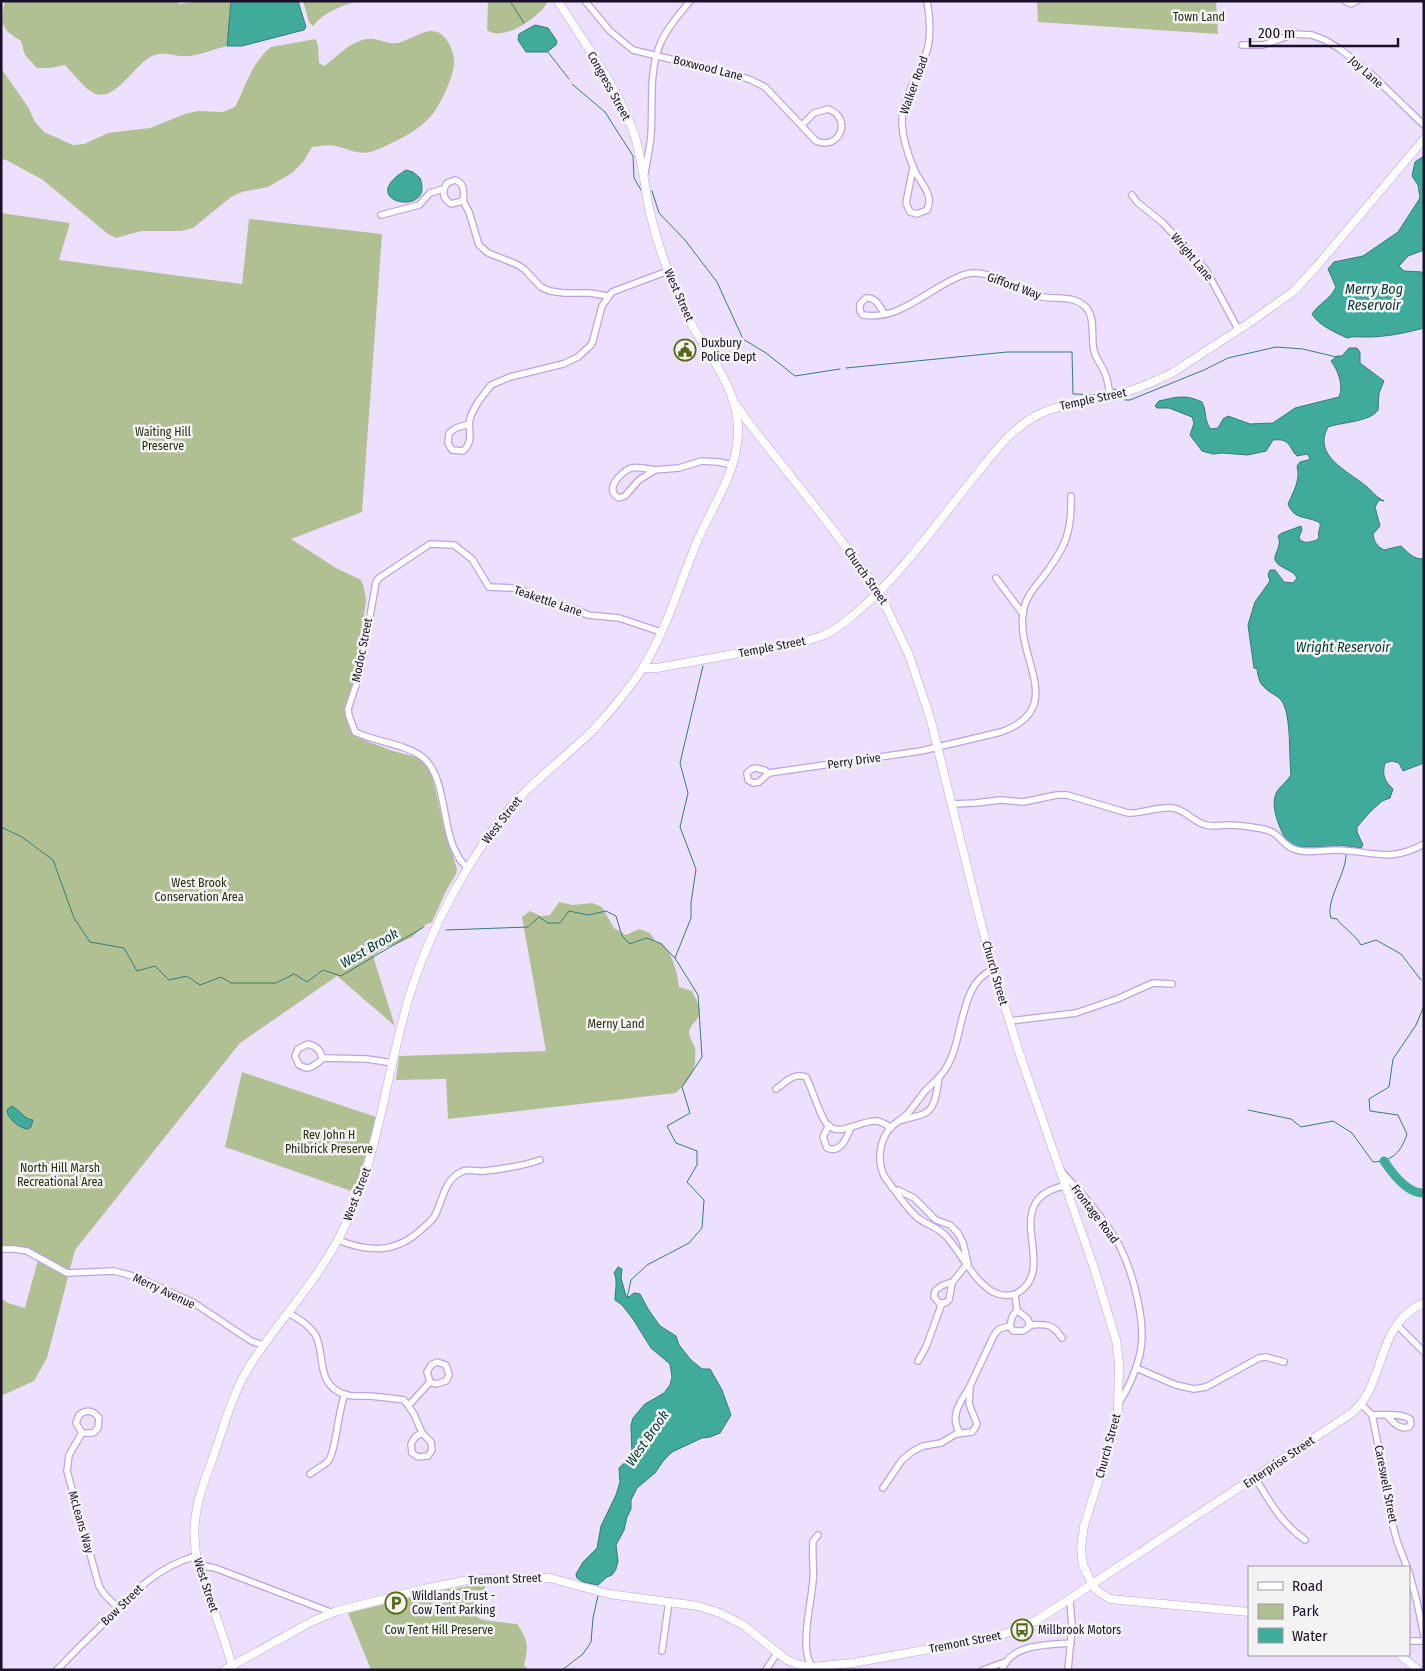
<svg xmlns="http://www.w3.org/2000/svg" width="1425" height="1671" font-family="'Fira Sans Condensed',sans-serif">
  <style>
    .green { fill: #b1c093 }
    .water { fill: #40aa9b; stroke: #357c79 }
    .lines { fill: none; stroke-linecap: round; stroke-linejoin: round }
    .stream { stroke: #357c79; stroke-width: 1 }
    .river { stroke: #40aa9b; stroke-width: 9 }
    .minor-casing { stroke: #bea1e7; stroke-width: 8 }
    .major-casing { stroke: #bea1e7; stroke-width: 9 }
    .minor { stroke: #fff; stroke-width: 5.5 }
    .major { stroke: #fff; stroke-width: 8 }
    .labels { text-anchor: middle; stroke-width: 5; stroke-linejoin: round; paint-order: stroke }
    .park-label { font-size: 12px; fill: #273011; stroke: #f3f3f3 }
    .street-label { font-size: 12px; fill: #1b102a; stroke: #f3f3f3 }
    .poi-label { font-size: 12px; fill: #1b102a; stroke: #f3f3f3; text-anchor: start }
    .water-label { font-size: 14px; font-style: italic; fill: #043731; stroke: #f3f3f3 }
  </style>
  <rect width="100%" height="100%" fill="#ece0fe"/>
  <g class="green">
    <path d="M 5,1 L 175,1 L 180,4 L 202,1 L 231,1 L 227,46 C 215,49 202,54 190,56 C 175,58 167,50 152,56 C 136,63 116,101 96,94 C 84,89 74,74 65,65 L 51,68 L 37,68 L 25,55 L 21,41 C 1,29 0,24 5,1 Z"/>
    <path d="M 303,1 L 358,1 C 341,6 324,12 313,26 L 309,22 Z"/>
    <path d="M 488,1 L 546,1 L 547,3 C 539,17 502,43 487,30 Z"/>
    <polygon points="1037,1 1216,1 1218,34 1038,22"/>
    <path d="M 429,31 C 432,31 435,31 437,32 C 448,36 455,53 454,64 C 453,78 440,106 431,116 C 417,132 395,142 376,150 C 360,157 350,149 335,146 C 328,145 320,146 312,147 L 303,162 L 292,173 L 268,187 L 242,192 L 231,197 L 193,228 L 181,231 L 141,231 L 116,238 L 108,234 L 43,180 L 6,160 L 1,159 L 1,68 L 28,107 L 35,122 L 44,132 L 73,145 L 84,144 L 108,133 L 150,128 L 185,114 L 198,111 L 223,112 L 235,107 C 246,86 252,62 271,47 L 316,39 L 318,46 L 319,63 L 324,66 C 339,56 353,37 374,39 C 381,40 389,44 397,43 C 408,41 418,33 429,31 Z"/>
    <polygon points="1,213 70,223 59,260 242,284 249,219 382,234 362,512 291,539 336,568 361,580 364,588 366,600 357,667 348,702 350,718 364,740 393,751 424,759 432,775 444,828 457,869 456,874 446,891 432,922 425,925 412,937 395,945 386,947 373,956 395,1026 337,976 240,1043 75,1250 47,1358 34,1381 1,1396 1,1298 8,1303 25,1308 38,1260 22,1251 1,1252"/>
    <path d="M 559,902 L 573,905 L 592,903 L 602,907 L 614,928 L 626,935 L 639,929 L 650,933 L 656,942 L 662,943 L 669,952 L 673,961 L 677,974 L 679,987 L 692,991 C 695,998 700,1005 700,1013 C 699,1020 689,1025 689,1033 C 689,1038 694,1043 695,1048 C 697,1071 691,1078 676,1093 L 448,1119 L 446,1079 L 396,1080 L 399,1056 L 546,1051 L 522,917 L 530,911 L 541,916 L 550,915 Z"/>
    <polygon points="242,1072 376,1117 366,1154 354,1192 225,1147"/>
    <path d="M 486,1584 L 477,1617 L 483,1620 L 517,1624 C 528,1640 529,1646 524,1665 L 529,1670 L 371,1670 L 348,1613 L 442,1590 Z"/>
  </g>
  <g class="water">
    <polygon points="231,1 298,1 306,27 304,30 296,32 242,46 227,46"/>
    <polygon points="535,25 548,28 557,41 556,45 547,52 526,52 518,40 519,34"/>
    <path d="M 1424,156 L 1424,250 L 1408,256 L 1399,266 L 1404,271 L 1422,272 L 1424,276 L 1424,328 C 1405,333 1386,337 1367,337 C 1360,337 1354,336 1347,338 C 1335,332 1319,326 1312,314 C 1319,303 1330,300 1336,287 L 1328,269 L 1334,262 L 1363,256 L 1398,232 L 1420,198 L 1418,185 L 1412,176 L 1415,162 Z"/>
    <path d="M 406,170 L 413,172 L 420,178 C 436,219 352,202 406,170 Z"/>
    <path d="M 1349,348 L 1357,348 L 1360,352 L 1360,363 L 1384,381 L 1379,393 L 1378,410 C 1370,422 1342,422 1328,427 C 1312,456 1348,471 1366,486 C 1372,491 1377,498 1384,501 L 1379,500 L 1375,507 L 1380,526 L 1373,534 C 1374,542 1377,546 1384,550 L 1401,546 C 1409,553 1412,559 1424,559 L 1424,763 L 1403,771 L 1399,763 L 1392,761 L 1385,763 C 1382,774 1384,781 1393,789 L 1390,798 L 1382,801 L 1370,812 L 1357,827 L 1357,832 L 1363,845 L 1361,848 L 1340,845 L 1335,847 L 1297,847 L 1288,843 C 1280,830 1268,804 1278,790 C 1282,785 1287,781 1291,775 C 1289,756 1291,721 1284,705 C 1280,695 1270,694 1264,687 C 1259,683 1258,675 1257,669 L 1254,668 L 1248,625 L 1255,602 L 1270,581 L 1268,575 L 1270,570 L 1275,570 L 1284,582 L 1293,583 L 1297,578 C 1293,569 1279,569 1275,560 C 1274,555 1279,549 1279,544 C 1280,542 1279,539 1278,536 L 1282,533 L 1301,526 L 1302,530 L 1299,537 L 1300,540 C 1306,544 1310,542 1317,540 L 1319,537 C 1317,532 1321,528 1320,523 C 1306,515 1295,521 1288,504 C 1293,492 1301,480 1297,466 L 1300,462 L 1308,460 L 1310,458 L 1307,454 L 1297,456 C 1288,447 1291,438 1273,440 L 1266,451 L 1248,455 L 1222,453 L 1213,454 L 1202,451 L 1190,435 L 1194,423 L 1192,417 L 1169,408 L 1157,408 L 1155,406 L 1159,401 C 1177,397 1185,394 1202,402 C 1207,411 1204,422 1211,429 L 1218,428 L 1223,419 L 1228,416 L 1250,424 L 1273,423 L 1295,408 L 1339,397 C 1344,386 1338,370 1331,361 L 1337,356 L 1342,356 Z"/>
    <path d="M 11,1106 C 20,1109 24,1120 33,1120 L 31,1127 L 28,1129 C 20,1129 7,1118 7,1110 Z"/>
    <path d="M 618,1267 L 622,1269 L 621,1278 L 626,1296 L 629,1297 L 634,1293 L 640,1294 L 648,1309 L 660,1326 L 676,1336 L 679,1345 L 691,1360 L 702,1369 L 710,1369 L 722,1390 L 731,1415 L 720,1433 L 710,1437 L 702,1438 L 672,1452 L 664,1460 L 655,1473 L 637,1488 L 631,1500 L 631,1509 L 627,1517 L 624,1530 L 616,1545 L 618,1561 L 616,1569 L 612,1575 L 607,1577 L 598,1585 L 583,1582 L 577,1578 L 576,1574 L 583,1562 L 597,1548 L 601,1526 L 616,1495 L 620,1482 L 619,1468 L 632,1456 L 631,1425 L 633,1418 L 645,1404 L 664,1393 L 670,1385 L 672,1377 L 670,1364 L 651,1348 L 633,1319 L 622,1305 L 615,1300 C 615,1291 618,1280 614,1273 Z"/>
  </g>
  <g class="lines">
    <g class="stream">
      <polyline points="510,1 524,23"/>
      <polyline points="548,52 569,79"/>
      <polyline points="572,84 605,112 633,156 634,178 641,190"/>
      <polyline points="652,191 659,213 685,240 717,282 743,339 766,353 795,376 840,369"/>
      <polyline points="846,368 1007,352 1072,352 1073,394 1096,395 1104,391"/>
      <polyline points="1114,389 1117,390"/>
      <polyline points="1125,400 1130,400 1204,370 1228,358 1276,347 1303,349 1336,357"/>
      <polyline points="1,827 22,837 53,860 74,918 90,942 124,948 137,971 155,966 169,980 187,976 200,985 221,977 231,983 276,983 294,974 307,982 323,970 341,976 424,927"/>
      <path d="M 1346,855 C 1346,874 1325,901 1331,918 L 1337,919 C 1344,929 1355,934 1361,945 L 1376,940 L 1401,954 L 1421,980"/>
      <polyline points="446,930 528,927 539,917 548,923 560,923 569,911 588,915 606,911 616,916 622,936 630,944 646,938 660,943 675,958 698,995 702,1057 682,1087 690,1113 667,1126 676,1143 697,1151 697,1165 687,1182 704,1200 702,1228 689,1243 647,1265 631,1280 627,1298"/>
      <polyline points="675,958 691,918 691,903 696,869 680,827 688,793 680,763 703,666"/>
      <path d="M 1248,1110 L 1291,1119 L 1301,1127 L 1333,1121 L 1352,1133 L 1373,1162 C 1393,1161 1401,1152 1407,1134 L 1398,1115 L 1370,1111 L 1369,1099 L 1389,1087 L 1393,1059 L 1416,1025 L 1424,1006"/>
      <polyline points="495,1670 499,1670"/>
      <polyline points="562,1670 583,1654 591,1642 593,1618 598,1596"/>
    </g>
    <path class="river" d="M 1384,1161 C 1392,1173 1408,1194 1424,1193"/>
    <g class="minor-casing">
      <g id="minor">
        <path d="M 585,1 L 610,31 L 633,50 L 736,75 L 751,80 L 765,87 L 816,141 C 840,151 853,118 828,109 L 814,113 L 802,125"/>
        <polyline points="1345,1 1351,4 1357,1"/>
        <polyline points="1242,45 1263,45 1294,34 1312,35 1325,40 1340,49 1370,73 1424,125"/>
        <path d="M 913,168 L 906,203 L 910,212 L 917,214 L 927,210 C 935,194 919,182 914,169 C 908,155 903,139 902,124 C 901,97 922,72 928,47 C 931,32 930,17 927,1"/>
        <path d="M 645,173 C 647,160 650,147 651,135 C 653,106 649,77 658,50 C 664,31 678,16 690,1"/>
        <polyline points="1132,195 1137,202 1163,223 1206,270 1238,329"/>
        <path d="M 463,201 C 464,193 465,183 455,180 L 447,183 C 442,191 442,198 451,204 L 463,201 L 469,212 L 479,245 L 488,253 L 516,264 L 524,269 L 541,287 L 550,291 L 564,293 L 590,293 L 608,296"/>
        <polyline points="381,215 419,205 430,193 443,189"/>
        <path d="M 884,313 C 879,306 876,297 866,298 L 860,304 L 860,311 L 863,315 C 902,321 929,287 963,275 C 988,266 1015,290 1038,296 C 1055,301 1076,293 1088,310 C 1095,320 1091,339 1094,351 C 1096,359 1101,364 1104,371 C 1108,379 1109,388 1110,397"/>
        <path d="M 469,424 C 470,436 472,443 463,451 L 452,450 L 448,443 L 449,433 L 456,428 L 469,424 L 471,415 L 478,402 L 491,385 L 510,377 L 563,364 L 578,357 L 592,344 L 602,306 L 612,292 L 668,271"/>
        <path d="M 655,470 C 648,469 639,466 631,468 C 621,472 603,490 619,498 L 625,496 L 639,480 L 655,470 L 679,468 L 702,461 L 718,462 L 733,465"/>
        <polyline points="996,578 1023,614"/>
        <polygon points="756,768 764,770 769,773 759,782 753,783 748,780 747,773 752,769"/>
        <path d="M 769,773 L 921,751 L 1001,732 C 1068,708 1016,659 1023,613 C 1025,598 1034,588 1043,577 C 1065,548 1072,533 1071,496"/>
        <path d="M 951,804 L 975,803 L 1001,800 L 1023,802 L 1057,795 L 1067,795 L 1128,813 C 1143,814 1157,806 1173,808 C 1186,810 1193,822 1206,825 C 1213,827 1221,825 1229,825 C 1240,825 1252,827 1263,829 C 1282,833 1280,844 1294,849 C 1306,854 1322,850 1335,850 C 1371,850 1389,864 1424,844"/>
        <path d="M 468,868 C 464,864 460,861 458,856 C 441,829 447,774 421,756 C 402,743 376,742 355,732 L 349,716 L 348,709 L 360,673 L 376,582 L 379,578 L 430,544 L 454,545 L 472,559 L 489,587 L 513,588 L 522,590 L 534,597 L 547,602 L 575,609 L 588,615 L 619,618 L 661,632"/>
        <path d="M 994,969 C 958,983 965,1038 946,1068 C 941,1077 933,1083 926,1090 C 919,1098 914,1107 907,1114 C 902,1119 897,1122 892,1126 C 879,1139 877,1160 884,1176 C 893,1188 907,1209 918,1218 C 927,1225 938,1227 946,1236 C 962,1254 972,1279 993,1292 C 1001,1296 1011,1297 1019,1292 C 1049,1272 1022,1233 1034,1206 C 1039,1194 1053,1188 1065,1186"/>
        <polyline points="1009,1021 1076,1013 1117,999 1153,983 1172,984"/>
        <path d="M 322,1058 C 321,1050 316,1046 308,1044 L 298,1049 L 295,1056 L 299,1065 C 312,1073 315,1062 325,1058 L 367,1059 L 393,1063"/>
        <path d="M 776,1089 C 786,1082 794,1072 806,1077 C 813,1091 817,1107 824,1120 C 836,1142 860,1119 877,1121 C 882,1122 887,1125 891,1128"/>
        <path d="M 903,1120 C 909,1117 917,1117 923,1114 C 936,1110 937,1089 939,1078"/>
        <path d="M 829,1125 L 823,1137 L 827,1148 C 841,1154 847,1137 851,1127"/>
        <path d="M 1062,1172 C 1083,1195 1104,1218 1119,1245 C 1133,1272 1147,1324 1140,1354 C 1136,1371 1129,1387 1119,1403"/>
        <polyline points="898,1190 914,1198 936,1220 950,1225 958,1233 963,1243 968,1264"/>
        <path d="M 338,1240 C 370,1253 397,1253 423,1228 C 427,1225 431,1221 434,1217 C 443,1202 443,1181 461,1172 C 468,1168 476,1172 484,1171 C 502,1169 523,1166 540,1160"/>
        <polyline points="1,1249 14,1249 27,1251 67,1273 114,1271 137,1277 194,1303 251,1341 263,1345"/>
        <polygon points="949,1283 952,1283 949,1300 945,1303 939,1303 934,1297 935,1291 941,1286"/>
        <polyline points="952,1283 966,1265"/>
        <path d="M 1015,1295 L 1017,1310 L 1012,1317 L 1010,1326 L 1013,1331 L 1023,1331 L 1029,1327 C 1031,1317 1022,1316 1017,1310"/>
        <path d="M 288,1313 C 298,1318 308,1324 315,1334 C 326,1354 315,1383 343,1394 C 351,1397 361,1396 369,1396 C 381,1397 392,1398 404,1400 L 414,1414 L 422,1433 L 415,1437 L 411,1444 L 412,1453 L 418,1457 L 428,1456 L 432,1450 L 431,1442 L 422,1433"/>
        <path d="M 1029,1325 C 1046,1324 1052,1323 1062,1338"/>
        <polyline points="1397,1325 1424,1352"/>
        <polyline points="918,1361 926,1347 942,1303"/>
        <polyline points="1136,1368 1176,1385 1194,1389 1206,1387 1259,1358 1266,1357 1284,1362"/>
        <polyline points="1361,1404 1372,1415 1382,1464 1389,1511 1397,1541 1407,1567"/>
        <polyline points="409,1405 430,1382 427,1372 431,1365 437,1362 446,1365 449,1375 446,1381 436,1384 430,1382"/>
        <path d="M 1372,1415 C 1384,1415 1400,1413 1410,1419 L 1411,1424 L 1409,1427 C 1398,1430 1394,1422 1386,1415"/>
        <path d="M 82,1433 L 76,1423 L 79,1415 C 86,1409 93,1410 99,1418 L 98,1428 L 93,1433 L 82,1433 L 69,1455 L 67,1471 L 99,1586 L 104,1594 L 118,1608"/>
        <path d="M 960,1433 C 949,1417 960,1402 969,1388"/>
        <path d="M 310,1474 C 316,1469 324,1466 329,1460 C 336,1450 338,1410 345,1394"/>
        <path d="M 1255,1478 C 1271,1503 1280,1522 1305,1540"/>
        <polyline points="883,1488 902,1460 913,1451 923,1446 941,1443 956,1434 972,1432 975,1428 977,1424 969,1404 970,1386 994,1335 999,1329 1010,1326"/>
        <polyline points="199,1567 204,1566 215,1568 333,1613"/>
        <polyline points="1409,1572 1417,1602 1424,1636"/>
        <polyline points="1409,1641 1424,1641"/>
        <polyline points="662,1651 669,1601"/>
        <path d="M 813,1667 C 798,1652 812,1600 813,1580 C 814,1567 812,1554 813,1541 L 818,1535"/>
        <path d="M 57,1670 C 72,1654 88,1638 104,1623 C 132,1594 156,1567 196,1556"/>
        <polyline points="766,1670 777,1653"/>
        <polyline points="983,1670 1005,1662"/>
        <path d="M 1002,1670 C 1011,1643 1048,1645 1071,1643"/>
        <polyline points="1068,1670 1072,1626 1070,1600"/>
      </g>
    </g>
    <g class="major-casing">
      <g id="major">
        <polyline points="737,406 748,422 831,527 879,592 909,655 930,717 982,927 1002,997 1021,1058 1094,1268 1116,1340 1119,1363 1118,1410 1112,1438 1084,1526 1081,1548 1083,1565 1088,1576 1096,1590 1110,1599 1249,1612"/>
        <path d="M 643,668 L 657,668 L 801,642 C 809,640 818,638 826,634 C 838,629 847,620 857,612 C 903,573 938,521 976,475 C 989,459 1001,442 1017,429 C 1049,402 1074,406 1112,396 C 1133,391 1152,383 1172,373 L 1249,323 L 1294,291 L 1317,266 L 1424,139"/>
        <polyline points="1400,1655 1418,1670"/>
        <path d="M 224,1670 L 313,1621 L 337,1611 L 424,1589 L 468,1580 L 511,1578 L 550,1578 L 609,1594 L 698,1606 L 720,1613 L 743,1625 L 787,1660 L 800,1665 L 812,1667 L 853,1663 L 994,1637 L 1010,1632 L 1035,1621 L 1065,1602 L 1352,1413 C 1387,1383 1375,1323 1424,1303"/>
        <path d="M 233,1670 C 228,1649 220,1628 213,1607 C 206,1587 196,1566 195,1544 C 192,1515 201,1489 211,1463 C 223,1431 231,1396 249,1367 C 277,1322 315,1284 340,1236 C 379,1160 385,1075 410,994 C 420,962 434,929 450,899 C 469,864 491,828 518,799 C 542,774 570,753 594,729 C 609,713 623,696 636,678 C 665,637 678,587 697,542 C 713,504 739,471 738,428 C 737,390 712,359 693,327 C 684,311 677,293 670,276 C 662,256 655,234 650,213 C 644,186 643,158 633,131 C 616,84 584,43 558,1"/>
      </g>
    </g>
    <use href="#minor" class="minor"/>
    <use href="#major" class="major"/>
  </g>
  <defs>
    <g id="civic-ring" transform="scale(1.125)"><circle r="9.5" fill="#f3f3f3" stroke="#546916" stroke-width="1.5"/><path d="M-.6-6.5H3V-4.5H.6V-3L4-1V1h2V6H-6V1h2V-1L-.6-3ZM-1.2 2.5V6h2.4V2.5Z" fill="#546916"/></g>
    <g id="parking-ring" transform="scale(1.125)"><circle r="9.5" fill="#f3f3f3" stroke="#546916" stroke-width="1.5"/><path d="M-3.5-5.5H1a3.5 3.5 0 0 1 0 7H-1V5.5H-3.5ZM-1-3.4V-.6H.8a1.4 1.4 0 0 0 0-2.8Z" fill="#546916"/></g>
    <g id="bus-ring" transform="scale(1.125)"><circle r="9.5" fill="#f3f3f3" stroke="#546916" stroke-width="1.5"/><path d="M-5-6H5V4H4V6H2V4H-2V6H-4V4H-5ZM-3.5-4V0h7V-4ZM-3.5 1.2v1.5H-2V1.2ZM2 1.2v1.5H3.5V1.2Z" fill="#546916"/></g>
  </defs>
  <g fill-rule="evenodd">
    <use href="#civic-ring" x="685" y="350"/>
    <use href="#parking-ring" x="396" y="1603"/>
    <use href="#bus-ring" x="1022" y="1630"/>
  </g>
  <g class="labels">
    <g class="park-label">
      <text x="1199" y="21">Town Land</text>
      <text x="163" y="436">Waiting Hill<tspan x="163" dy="14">Preserve</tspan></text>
      <text x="199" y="887">West Brook<tspan x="199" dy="14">Conservation Area</tspan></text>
      <text x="616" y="1028">Merny Land</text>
      <text x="329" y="1139">Rev John H<tspan x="329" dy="14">Philbrick Preserve</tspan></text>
      <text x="60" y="1172">North Hill Marsh<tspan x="60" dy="14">Recreational Area</tspan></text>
      <text x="439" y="1634">Cow Tent Hill Preserve</text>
    </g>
    <g class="street-label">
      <text transform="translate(708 68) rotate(14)" y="4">Boxwood Lane</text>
      <text transform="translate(1366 72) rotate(42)" y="4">Joy Lane</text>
      <text transform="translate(914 85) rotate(-70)" y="4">Walker Road</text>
      <text transform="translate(609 86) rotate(61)" y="4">Congress Street</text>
      <text transform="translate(1192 257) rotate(50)" y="4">Wright Lane</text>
      <text transform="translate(1014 286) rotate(20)" y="4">Gifford Way</text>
      <text transform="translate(679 295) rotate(66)" y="4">West Street</text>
      <text transform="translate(1093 399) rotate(-12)" y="4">Temple Street</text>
      <text transform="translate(866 576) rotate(55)" y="4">Church Street</text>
      <text transform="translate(548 601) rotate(19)" y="4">Teakettle Lane</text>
      <text transform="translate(772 647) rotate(-11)" y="4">Temple Street</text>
      <text transform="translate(362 650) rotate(-79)" y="4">Modoc Street</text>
      <text transform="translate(854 761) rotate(-8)" y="4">Perry Drive</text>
      <text transform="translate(502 820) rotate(-52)" y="4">West Street</text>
      <text transform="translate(995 973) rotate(74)" y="4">Church Street</text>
      <text transform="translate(357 1194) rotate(-69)" y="4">West Street</text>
      <text transform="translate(1095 1214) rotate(53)" y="4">Frontage Road</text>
      <text transform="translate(164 1291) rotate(25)" y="4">Merry Avenue</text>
      <text transform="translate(1108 1446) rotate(-75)" y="4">Church Street</text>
      <text transform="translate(1279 1462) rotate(-34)" y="4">Enterprise Street</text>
      <text transform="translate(1386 1484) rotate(79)" y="4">Careswell Street</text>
      <text transform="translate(81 1522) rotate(74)" y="4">McLeans Way</text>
      <text transform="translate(505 1579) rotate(-2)" y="4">Tremont Street</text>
      <text transform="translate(206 1585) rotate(72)" y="4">West Street</text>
      <text transform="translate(122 1605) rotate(-44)" y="4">Bow Street</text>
      <text transform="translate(965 1642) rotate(-11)" y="4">Tremont Street</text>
    </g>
    <g class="poi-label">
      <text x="701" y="347">Duxbury<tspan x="701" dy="14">Police Dept</tspan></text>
      <text x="412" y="1600">Wildlands Trust -<tspan x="412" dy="14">Cow Tent Parking</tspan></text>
      <text x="1038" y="1634">Millbrook Motors</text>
    </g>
    <g class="water-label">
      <text x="1374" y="294">Merry Bog<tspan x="1374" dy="16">Reservoir</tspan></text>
      <text x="1343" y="652">Wright Reservoir</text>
      <text transform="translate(369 948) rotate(-30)" y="5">West Brook</text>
      <text transform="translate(647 1438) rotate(-55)" y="5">West Brook</text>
    </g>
  </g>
  <rect width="1425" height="1671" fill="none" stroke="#1b102a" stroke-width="5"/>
  <rect x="1248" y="1566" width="162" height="90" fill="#f3f3f3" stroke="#9d98a3"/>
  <rect x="1258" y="1582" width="25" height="8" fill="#ffffff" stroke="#9d98a3"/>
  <text x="1292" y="1591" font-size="15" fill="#1b102a">Road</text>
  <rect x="1258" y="1604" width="25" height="15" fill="#b1c093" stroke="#9d98a3"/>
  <text x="1292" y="1616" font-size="15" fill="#1b102a">Park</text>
  <rect x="1258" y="1628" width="25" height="15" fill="#40aa9b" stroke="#9d98a3"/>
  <text x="1292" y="1641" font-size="15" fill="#1b102a">Water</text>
  <path d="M1250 38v8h148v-8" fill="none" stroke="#1b102a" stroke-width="2.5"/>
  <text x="1258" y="38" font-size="15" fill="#1b102a" stroke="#f3f3f3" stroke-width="4" paint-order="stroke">200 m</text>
</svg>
